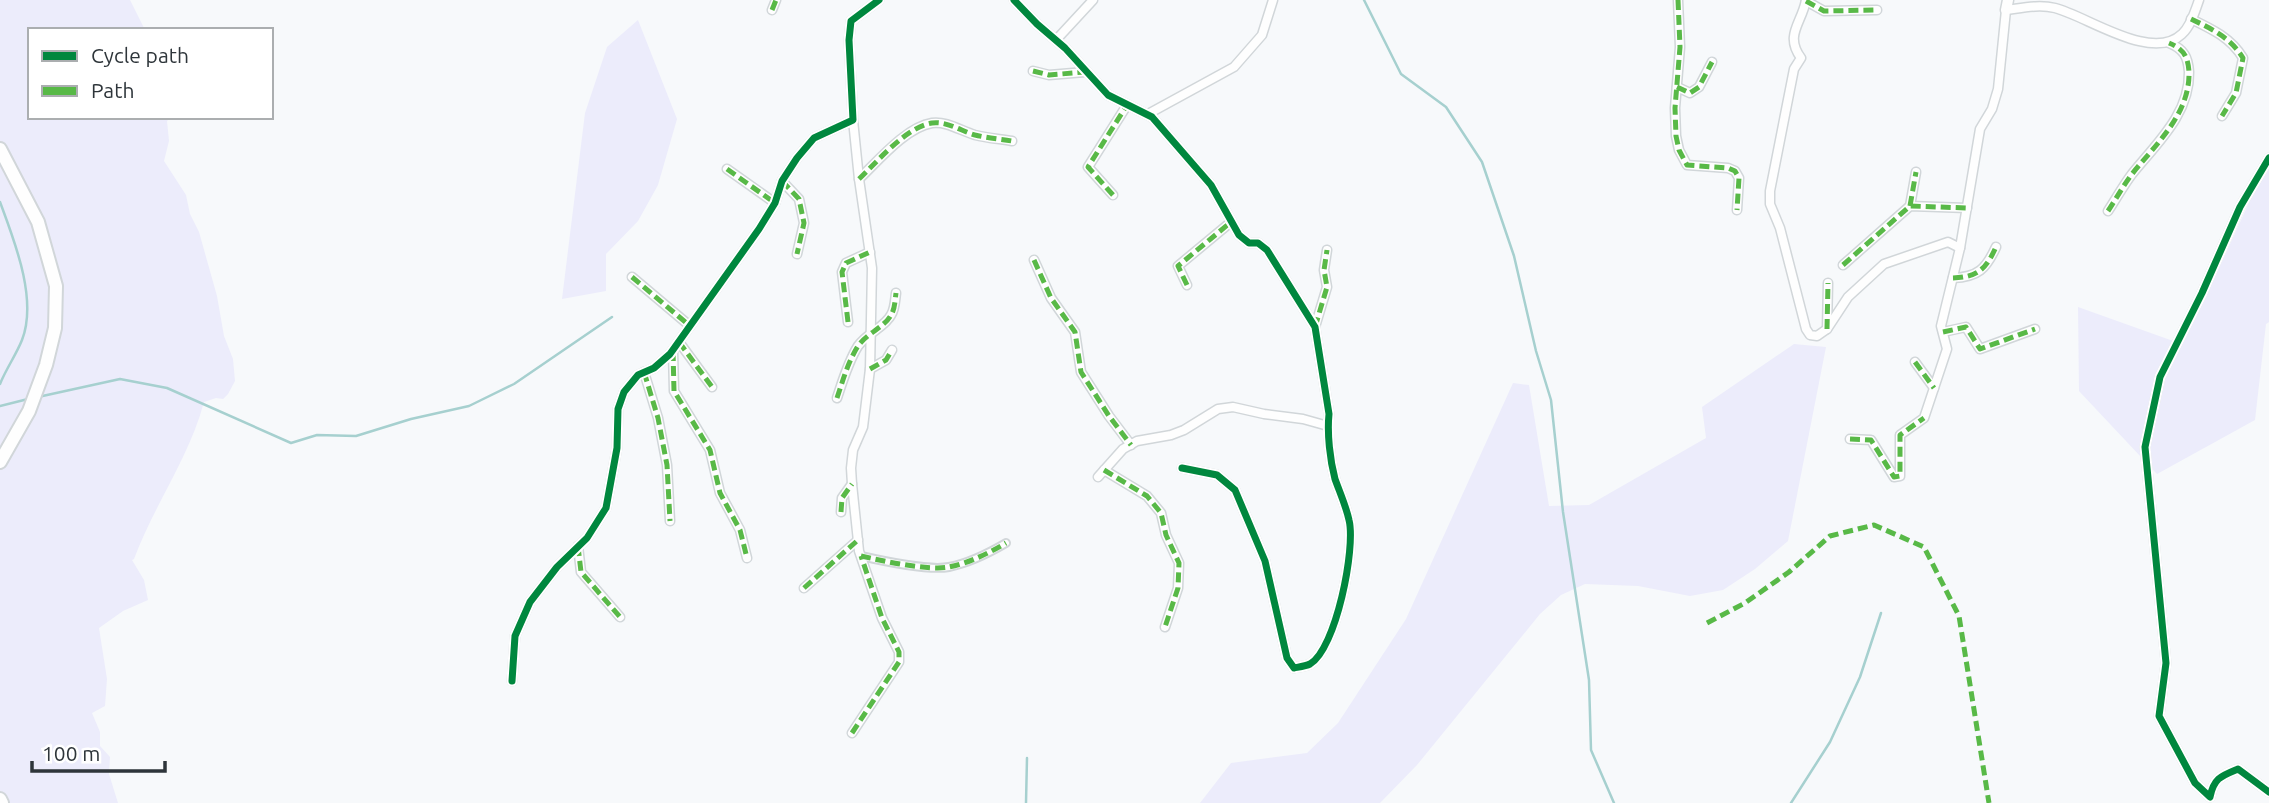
<svg xmlns="http://www.w3.org/2000/svg" width="2269" height="803" font-family="Ubuntu,sans-serif">
  <style>
    .green { fill: #ececfb }
    .lines { fill: none; stroke-linecap: round; stroke-linejoin: round }
    .stream { stroke: #a6d0cf; stroke-width: 2.5 }
    .pedestrian-casing { stroke: #d1d6d9; stroke-width: 10 }
    .minor-casing { stroke: #d1d6d9; stroke-width: 11 }
    .tertiary-casing { stroke: #d1d6d9; stroke-width: 13 }
    .primary-casing { stroke: #d1d6d9; stroke-width: 16 }
    .pedestrian { stroke: #fefefe; stroke-width: 6 }
    .minor { stroke: #fefefe; stroke-width: 8 }
    .tertiary { stroke: #fefefe; stroke-width: 10 }
    .primary { stroke: #fefefe; stroke-width: 12 }
    .quiet { stroke: #58b947; stroke-width: 5; stroke-dasharray: 10 5; stroke-linecap: butt }
    .cycleway-casing { stroke: #fff; stroke-width: 11 }
    .cycleway { stroke: #00873e; stroke-width: 7 }
  </style>
  <rect width="100%" height="100%" fill="#f7f9fb"/>
  <g class="green">
    <path d="M 0,0 L 130,0 L 145,30 L 30,30 L 30,117 L 171,117 L 167,121 L 169,141 L 164,161 L 186,195 L 190,214 L 199,232 L 217,296 L 224,336 L 233,359 L 235,381 L 228,394 L 223,399 L 216,398 L 204,402 C 189,458 154,505 134,559 L 132,560 L 144,580 L 148,600 L 123,611 L 99,628 L 107,679 L 105,706 L 92,713 L 100,732 L 100,746 L 110,757 L 109,774 L 118,803 L 0,803 Z"/>
    <polygon points="638,20 677,119 658,185 638,221 606,254 606,291 562,299 585,113 607,47"/>
    <polygon points="2269,159 2269,322 2266,324 2255,420 2157,474 2079,391 2078,307 2176,342 2209,290"/>
    <polygon points="1794,344 1826,347 1788,541 1755,569 1723,590 1690,596 1638,586 1585,584 1561,595 1540,614 1417,765 1380,803 1200,803 1231,763 1307,753 1338,723 1406,619 1513,383 1529,385 1549,506 1589,505 1706,438 1702,407"/>
  </g>
  <g class="lines">
    <g class="stream">
      <polyline points="1364,0 1401,74 1446,107 1482,162 1514,256 1536,351 1551,400 1563,512 1589,680 1591,750 1614,803"/>
      <path d="M 0,202 C 14,240 38,299 22,340 C 16,355 6,369 0,384"/>
      <polyline points="38,397 120,379 167,388 291,443 317,435 356,436 411,419 469,406 514,384 612,317"/>
      <polyline points="0,406 28,399"/>
      <polyline points="1026,803 1027,758"/>
      <polyline points="1791,803 1830,742 1860,677 1881,613"/>
    </g>
    <g class="pedestrian-casing">
      <path id="pedestrian" d="M 861,556 C 883,561 928,571 949,567 C 969,563 989,553 1006,543"/>
    </g>
    <g class="minor-casing">
      <g id="minor">
        <path d="M 1014,0 L 1037,24 L 1065,48 L 1108,95 L 1152,117 L 1211,185 L 1239,235 L 1249,243 L 1258,243 L 1267,250 L 1315,327 L 1329,414 C 1327,434 1330,460 1335,479 C 1340,493 1346,506 1349,520 C 1356,548 1336,649 1310,664 C 1306,666 1299,667 1294,668 L 1287,658 L 1265,561 L 1235,490 L 1217,475 L 1182,468"/>
        <polyline points="1678,0 1680,47 1675,108 1676,136 1679,150 1687,165 1728,168 1735,171 1739,178 1737,210"/>
        <path d="M 1806,0 C 1802,23 1784,35 1801,58 L 1794,69 L 1770,191 L 1770,204 L 1780,228 L 1806,329 L 1810,335 L 1817,336 L 1827,329 L 1848,297 L 1884,264 L 1948,242 L 1960,248"/>
        <polyline points="1806,1 1824,11 1877,10"/>
        <polyline points="772,10 776,0"/>
        <path d="M 2191,19 C 2212,29 2231,38 2243,58 L 2236,93 L 2222,116"/>
        <polyline points="1056,40 1093,0"/>
        <polyline points="1033,71 1049,75 1085,72"/>
        <polyline points="1677,87 1690,93 1699,87 1712,62"/>
        <polyline points="1148,114 1234,67 1262,35 1273,0"/>
        <path d="M 2269,158 L 2240,207 L 2202,293 L 2160,377 L 2145,447 L 2166,663 L 2159,716 L 2195,783 L 2210,797 C 2214,778 2221,776 2238,769 L 2269,792"/>
        <polyline points="727,169 775,203"/>
        <path d="M 859,179 C 877,162 906,127 932,123 C 947,121 961,131 975,135 C 987,138 1000,139 1012,141"/>
        <polyline points="782,181 799,199 804,223 797,254"/>
        <polyline points="1113,195 1088,167 1127,105"/>
        <polyline points="1910,206 1916,172"/>
        <path d="M 2108,211 C 2116,199 2123,186 2132,174 C 2156,144 2190,114 2189,72 C 2188,57 2184,49 2169,43"/>
        <polyline points="1034,260 1051,298 1075,332 1081,372 1109,416 1131,445"/>
        <polyline points="1843,265 1910,206 1967,208"/>
        <polyline points="632,277 690,326"/>
        <path d="M 1953,278 C 1978,277 1986,269 1996,247"/>
        <polyline points="1187,285 1178,266 1231,222"/>
        <polyline points="848,322 842,272 846,263 870,252"/>
        <polyline points="1315,327 1327,287 1324,270 1327,250"/>
        <polyline points="1827,329 1828,283"/>
        <polyline points="1943,332 1966,327 1980,349 2035,329"/>
        <polyline points="679,342 712,387"/>
        <polyline points="673,350 674,391 710,450 720,493 740,530 747,558"/>
        <polyline points="1915,362 1934,388"/>
        <polyline points="870,369 886,360 892,350"/>
        <polyline points="644,372 658,418 667,465 670,521"/>
        <path d="M 837,398 C 843,380 848,362 858,346 C 867,333 885,327 891,315 C 895,309 895,300 896,293"/>
        <path d="M 1850,439 L 1871,440 L 1894,477 L 1900,476 L 1900,435 L 1924,418 L 1947,349 L 1941,326 L 1960,248 L 1980,129 L 1992,109 L 1998,89 L 2006,10 C 2022,8 2039,4 2055,8 C 2087,16 2152,63 2182,34 C 2191,26 2195,11 2199,0"/>
        <polyline points="1104,470 1147,496 1161,513 1166,535 1179,563 1178,588 1165,627"/>
        <polyline points="1098,477 1123,449 1137,441 1171,435 1184,430 1218,409 1233,407 1264,414 1303,419 1328,426"/>
        <polyline points="841,512 842,498 852,484"/>
        <polyline points="578,546 581,572 620,617"/>
        <polyline points="804,588 858,540"/>
        <polyline points="512,681 515,636 530,602 557,567 587,538 606,508 617,448 618,409 624,392 638,375 654,368 670,354 759,229 775,203 782,181 797,158 814,138 853,120 849,40 851,21 879,0"/>
        <polyline points="852,733 899,662 899,652 882,618 859,551 852,484 851,468 853,450 863,427 870,369 872,268 859,179 853,120"/>
      </g>
    </g>
    <g class="tertiary-casing">
      <polyline id="tertiary" points="2006,10 2008,0"/>
    </g>
    <g class="primary-casing">
      <g id="primary">
        <polyline points="0,149 38,222 56,286 55,328 46,365 29,411 0,462"/>
        <polyline points="0,799 2,803"/>
      </g>
    </g>
    <use href="#pedestrian" class="pedestrian"/>
    <use href="#minor" class="minor"/>
    <use href="#tertiary" class="tertiary"/>
    <use href="#primary" class="primary"/>
    <g class="quiet">
      <polyline points="1678,0 1680,47 1675,108 1676,136 1679,150 1687,165 1728,168 1735,171 1739,178 1737,210"/>
      <polyline points="1806,1 1824,11 1877,10"/>
      <polyline points="772,10 776,0"/>
      <path d="M 2191,19 C 2212,29 2231,38 2243,58 L 2236,93 L 2222,116"/>
      <polyline points="1033,71 1049,75 1085,72"/>
      <polyline points="1677,87 1690,93 1699,87 1712,62"/>
      <polyline points="727,169 775,203"/>
      <path d="M 859,179 C 877,162 906,127 932,123 C 947,121 961,131 975,135 C 987,138 1000,139 1012,141"/>
      <polyline points="782,181 799,199 804,223 797,254"/>
      <polyline points="1113,195 1088,167 1127,105"/>
      <polyline points="1910,206 1916,172"/>
      <path d="M 2108,211 C 2116,199 2123,186 2132,174 C 2156,144 2190,114 2189,72 C 2188,57 2184,49 2169,43"/>
      <polyline points="1034,260 1051,298 1075,332 1081,372 1109,416 1131,445"/>
      <polyline points="1843,265 1910,206 1967,208"/>
      <polyline points="632,277 690,326"/>
      <path d="M 1953,278 C 1978,277 1986,269 1996,247"/>
      <polyline points="1187,285 1178,266 1231,222"/>
      <polyline points="848,322 842,272 846,263 870,252"/>
      <polyline points="1315,327 1327,287 1324,270 1327,250"/>
      <polyline points="1827,329 1828,283"/>
      <polyline points="1943,332 1966,327 1980,349 2035,329"/>
      <polyline points="679,342 712,387"/>
      <polyline points="673,351 674,391 710,450 720,493 740,530 747,558"/>
      <polyline points="1915,362 1934,388"/>
      <polyline points="870,369 886,360 892,350"/>
      <polyline points="644,372 658,418 667,465 670,521"/>
      <path d="M 837,398 C 843,380 848,362 858,346 C 867,333 885,327 891,315 C 895,309 895,300 896,293"/>
      <polyline points="1850,439 1871,440 1894,477 1900,476 1900,435 1924,418"/>
      <polyline points="1104,470 1147,496 1161,513 1166,535 1179,563 1178,588 1165,627"/>
      <polyline points="841,512 842,498 852,484"/>
      <polyline points="578,546 581,572 620,617"/>
      <path d="M 861,556 C 883,561 928,571 949,567 C 969,563 989,553 1006,543"/>
      <polyline points="804,588 858,540"/>
      <polyline points="1707,623 1745,603 1789,572 1830,536 1874,525 1924,547 1959,616 1989,803"/>
      <polyline points="852,733 899,662 899,652 882,618 861,556"/>
    </g>
    <g class="cycleway-casing">
      <g id="cycleway">
        <path d="M 1014,0 L 1037,24 L 1065,48 L 1108,95 L 1152,117 L 1211,185 L 1239,235 L 1249,243 L 1258,243 L 1267,250 L 1315,327 L 1329,414 C 1327,434 1330,460 1335,479 C 1340,493 1346,506 1349,520 C 1356,548 1336,649 1310,664 C 1306,666 1299,667 1294,668 L 1287,658 L 1265,561 L 1235,490 L 1217,475 L 1182,468"/>
        <path d="M 2269,158 L 2240,207 L 2202,293 L 2160,377 L 2145,447 L 2166,663 L 2159,716 L 2195,783 L 2210,797 C 2214,778 2221,776 2238,769 L 2269,792"/>
        <polyline points="512,681 515,636 530,602 557,567 587,538 606,508 617,448 618,409 624,392 638,375 654,368 670,354 759,229 775,203 782,181 797,158 814,138 853,120 849,40 851,21 879,0"/>
      </g>
    </g>
    <use href="#cycleway" class="cycleway"/>
  </g>
  <rect x="28" y="28" width="245" height="91" fill="#ffffff" stroke="#abaeb0" stroke-width="2"/>
  <rect x="42" y="51" width="35" height="10" fill="#00873e" stroke="#abaeb0" stroke-width="2"/>
  <text x="91" y="63" font-size="21" fill="#2e353a">Cycle path</text>
  <rect x="42" y="86" width="35" height="10" fill="#58b947" stroke="#abaeb0" stroke-width="2"/>
  <text x="91" y="98" font-size="21" fill="#2e353a">Path</text>
  <path d="M32 761v10h133v-10" fill="none" stroke="#2e353a" stroke-width="3.5"/>
  <text x="42" y="761" font-size="21" fill="#2e353a" stroke="#ffffff" stroke-width="5" paint-order="stroke">100 m</text>
</svg>
